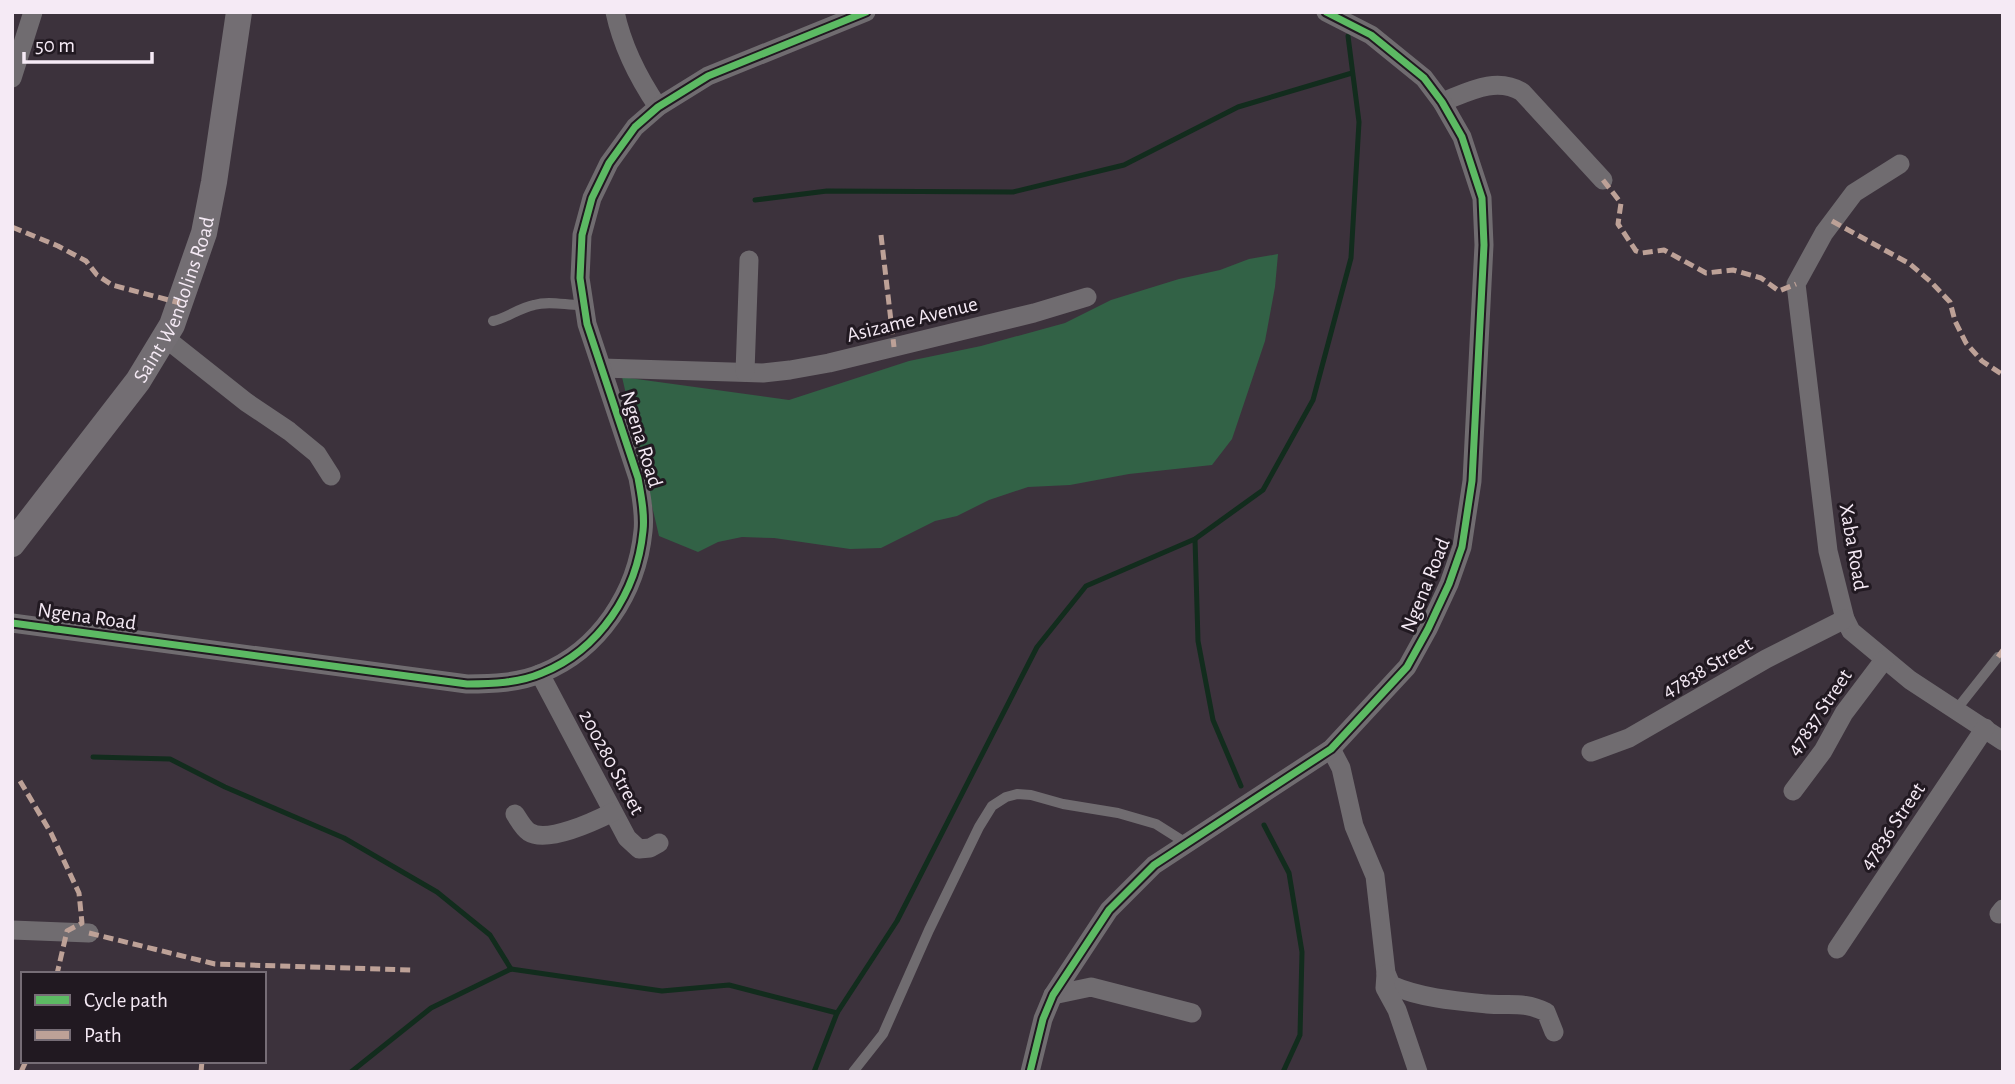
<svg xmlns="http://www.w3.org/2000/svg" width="2015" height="1084" font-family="'Alegreya Sans',sans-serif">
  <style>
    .green { fill: #326246 }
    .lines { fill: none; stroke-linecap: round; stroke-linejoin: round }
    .stream { stroke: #122c1d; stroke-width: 5 }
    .lane { stroke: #706c70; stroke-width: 10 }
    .street { stroke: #706c70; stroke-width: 19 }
    .secondary { stroke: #736e73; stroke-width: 26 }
    .quiet { stroke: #bda197; stroke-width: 5; stroke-dasharray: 10 5; stroke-linecap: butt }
    .cycleway-casing { stroke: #211921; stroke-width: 11 }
    .cycleway { stroke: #5cba63; stroke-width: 7 }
    .labels { text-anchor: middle; stroke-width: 6; stroke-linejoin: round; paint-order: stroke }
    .street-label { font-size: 21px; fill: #f5eaf5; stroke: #211921 }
  </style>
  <rect width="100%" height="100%" fill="#3c323c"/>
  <polygon class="green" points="1278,254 1275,287 1265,341 1232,439 1212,465 1129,474 1070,485 1028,487 989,500 957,516 935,521 881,548 850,549 774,538 742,537 718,542 698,552 659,536 622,377 789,400 909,361 981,346 1065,323 1111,300 1179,279 1220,270 1249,259"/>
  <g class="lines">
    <g class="stream">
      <polyline points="755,200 827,191 1013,192 1124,165 1238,107 1352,73"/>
      <polyline points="1195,539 1198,641 1213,720 1241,786"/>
      <polyline points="93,757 170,759 225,787 344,838 437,892 490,935 511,969"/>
      <polyline points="1264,825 1289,873 1302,952 1300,1035 1283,1072"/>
      <polyline points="351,1072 431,1008 511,969 662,991 729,985 837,1013"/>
      <polyline points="814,1072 837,1013 897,921 1037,647 1086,586 1195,539 1263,490 1313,400 1351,258 1359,122 1348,36"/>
    </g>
    <g class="lane">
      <path d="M 493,321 C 507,318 519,308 534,305 C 550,300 568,306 584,305"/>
      <polyline points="1956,710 1998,657"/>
      <polyline points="853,1072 883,1034 929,930 979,827 992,806 1006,797 1017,794 1031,795 1063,804 1118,813 1156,824 1186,843"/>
    </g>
    <g class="street">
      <path d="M 615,12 C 622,45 639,79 658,107"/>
      <polyline points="12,78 33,12"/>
      <path d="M 1442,102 C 1468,92 1496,76 1522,92 L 1603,180"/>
      <polyline points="1900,164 1854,193 1824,233 1796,284 1828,551 1845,619 1851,631 1910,680 2003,741"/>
      <polyline points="164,337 246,402 289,431 317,454 331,476"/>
      <polyline points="602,368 763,373 790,370 829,363 1034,313 1087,297"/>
      <polyline points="745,372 749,260"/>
      <path d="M 12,623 L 467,684 C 492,684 519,683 542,673 C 599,650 637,593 643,531 C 645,514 641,495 638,478 L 587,324 L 580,278 L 582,235 L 592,198 L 609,163 L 635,127 L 658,107 L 708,76 L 866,12"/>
      <polyline points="540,674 627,838 639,849 650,848 659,843"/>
      <path d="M 1331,749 L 1341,768 L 1354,826 L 1375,876 L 1386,973 L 1391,985 C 1420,998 1456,1001 1487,1004 C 1511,1006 1523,1001 1546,1012 L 1554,1032"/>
      <polyline points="1591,752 1629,738 1766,659 1845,619"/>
      <polyline points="1793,791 1823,751 1844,713 1884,660"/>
      <path d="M 515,814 C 519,820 523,828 529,832 C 547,844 595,821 613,812"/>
      <polyline points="1999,914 2003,909"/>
      <polyline points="12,930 89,933"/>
      <polyline points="1837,949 1985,728"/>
      <polyline points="1386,974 1385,988 1397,1010 1418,1072"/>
      <polyline points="1053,995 1091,987 1192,1013"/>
      <polyline points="1030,1072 1043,1019 1053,995 1109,910 1154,865 1331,749 1407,667 1428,629 1449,584 1462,547 1472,481 1484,245 1482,198 1462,137 1442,102 1424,78 1371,35 1326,12"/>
    </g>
    <path class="secondary" id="s1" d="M 12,544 L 138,381 L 172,325 L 204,233 L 214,182 L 239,12"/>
    <g class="quiet">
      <polyline points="1603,180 1621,203 1618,224 1636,251 1642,253 1664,250 1706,273 1733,270 1761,278 1779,291 1796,284"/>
      <polyline points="1832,221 1910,264 1931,282 1950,302 1955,321 1966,343 1982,361 2003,375"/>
      <polyline points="12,227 58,246 86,261 97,275 112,285 180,303"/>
      <polyline points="881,235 894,347"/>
      <polyline points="1998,657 2003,650"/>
      <polyline points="20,781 51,833 79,893 82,923 67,931 57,974"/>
      <polyline points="89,933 215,964 412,970"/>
      <polyline points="21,1072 26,1061"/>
      <polyline points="201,1072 202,1061"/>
    </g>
    <g class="cycleway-casing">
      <g id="cycleway">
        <path d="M 12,623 L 467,684 C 492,684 519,683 542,673 C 599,650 637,593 643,531 C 645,514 641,495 638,478 L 587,324 L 580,278 L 582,235 L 592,198 L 609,163 L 635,127 L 658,107 L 708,76 L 866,12"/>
        <polyline points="1030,1072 1043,1019 1053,995 1109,910 1154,865 1331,749 1407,667 1428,629 1449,584 1462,547 1472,481 1484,245 1482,198 1462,137 1442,102 1424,78 1371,35 1326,12"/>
      </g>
    </g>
    <use href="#cycleway" class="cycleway"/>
  </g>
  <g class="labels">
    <g class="street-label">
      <text dy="7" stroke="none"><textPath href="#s1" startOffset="296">Saint Wendolins Road</textPath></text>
      <text transform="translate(912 319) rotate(-14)" y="7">Asizame Avenue</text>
      <text transform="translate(642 439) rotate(73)" y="7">Ngena Road</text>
      <text transform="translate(1854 547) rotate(80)" y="7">Xaba Road</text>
      <text transform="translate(1425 585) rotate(-68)" y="7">Ngena Road</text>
      <text transform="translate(87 616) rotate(8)" y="7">Ngena Road</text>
      <text transform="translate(1707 667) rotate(-30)" y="7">47838 Street</text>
      <text transform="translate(1819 712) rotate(-56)" y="7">47837 Street</text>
      <text transform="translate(612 762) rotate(62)" y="7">200280 Street</text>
      <text transform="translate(1892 826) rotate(-56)" y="7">47836 Street</text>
    </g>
  </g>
  <rect width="2015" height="1084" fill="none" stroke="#f5eaf5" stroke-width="28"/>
  <rect x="21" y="972" width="245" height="91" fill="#211921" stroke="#766d76" stroke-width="2"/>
  <rect x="35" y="995" width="35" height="10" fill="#5cba63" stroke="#766d76" stroke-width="2"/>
  <text x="84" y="1007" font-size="21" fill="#f5eaf5">Cycle path</text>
  <rect x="35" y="1030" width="35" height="10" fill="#bda197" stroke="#766d76" stroke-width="2"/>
  <text x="84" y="1042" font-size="21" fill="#f5eaf5">Path</text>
  <path d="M24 52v10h128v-10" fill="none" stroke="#f5eaf5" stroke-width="3.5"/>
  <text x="35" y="52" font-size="21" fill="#f5eaf5" stroke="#211921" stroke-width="5" paint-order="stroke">50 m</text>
</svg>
